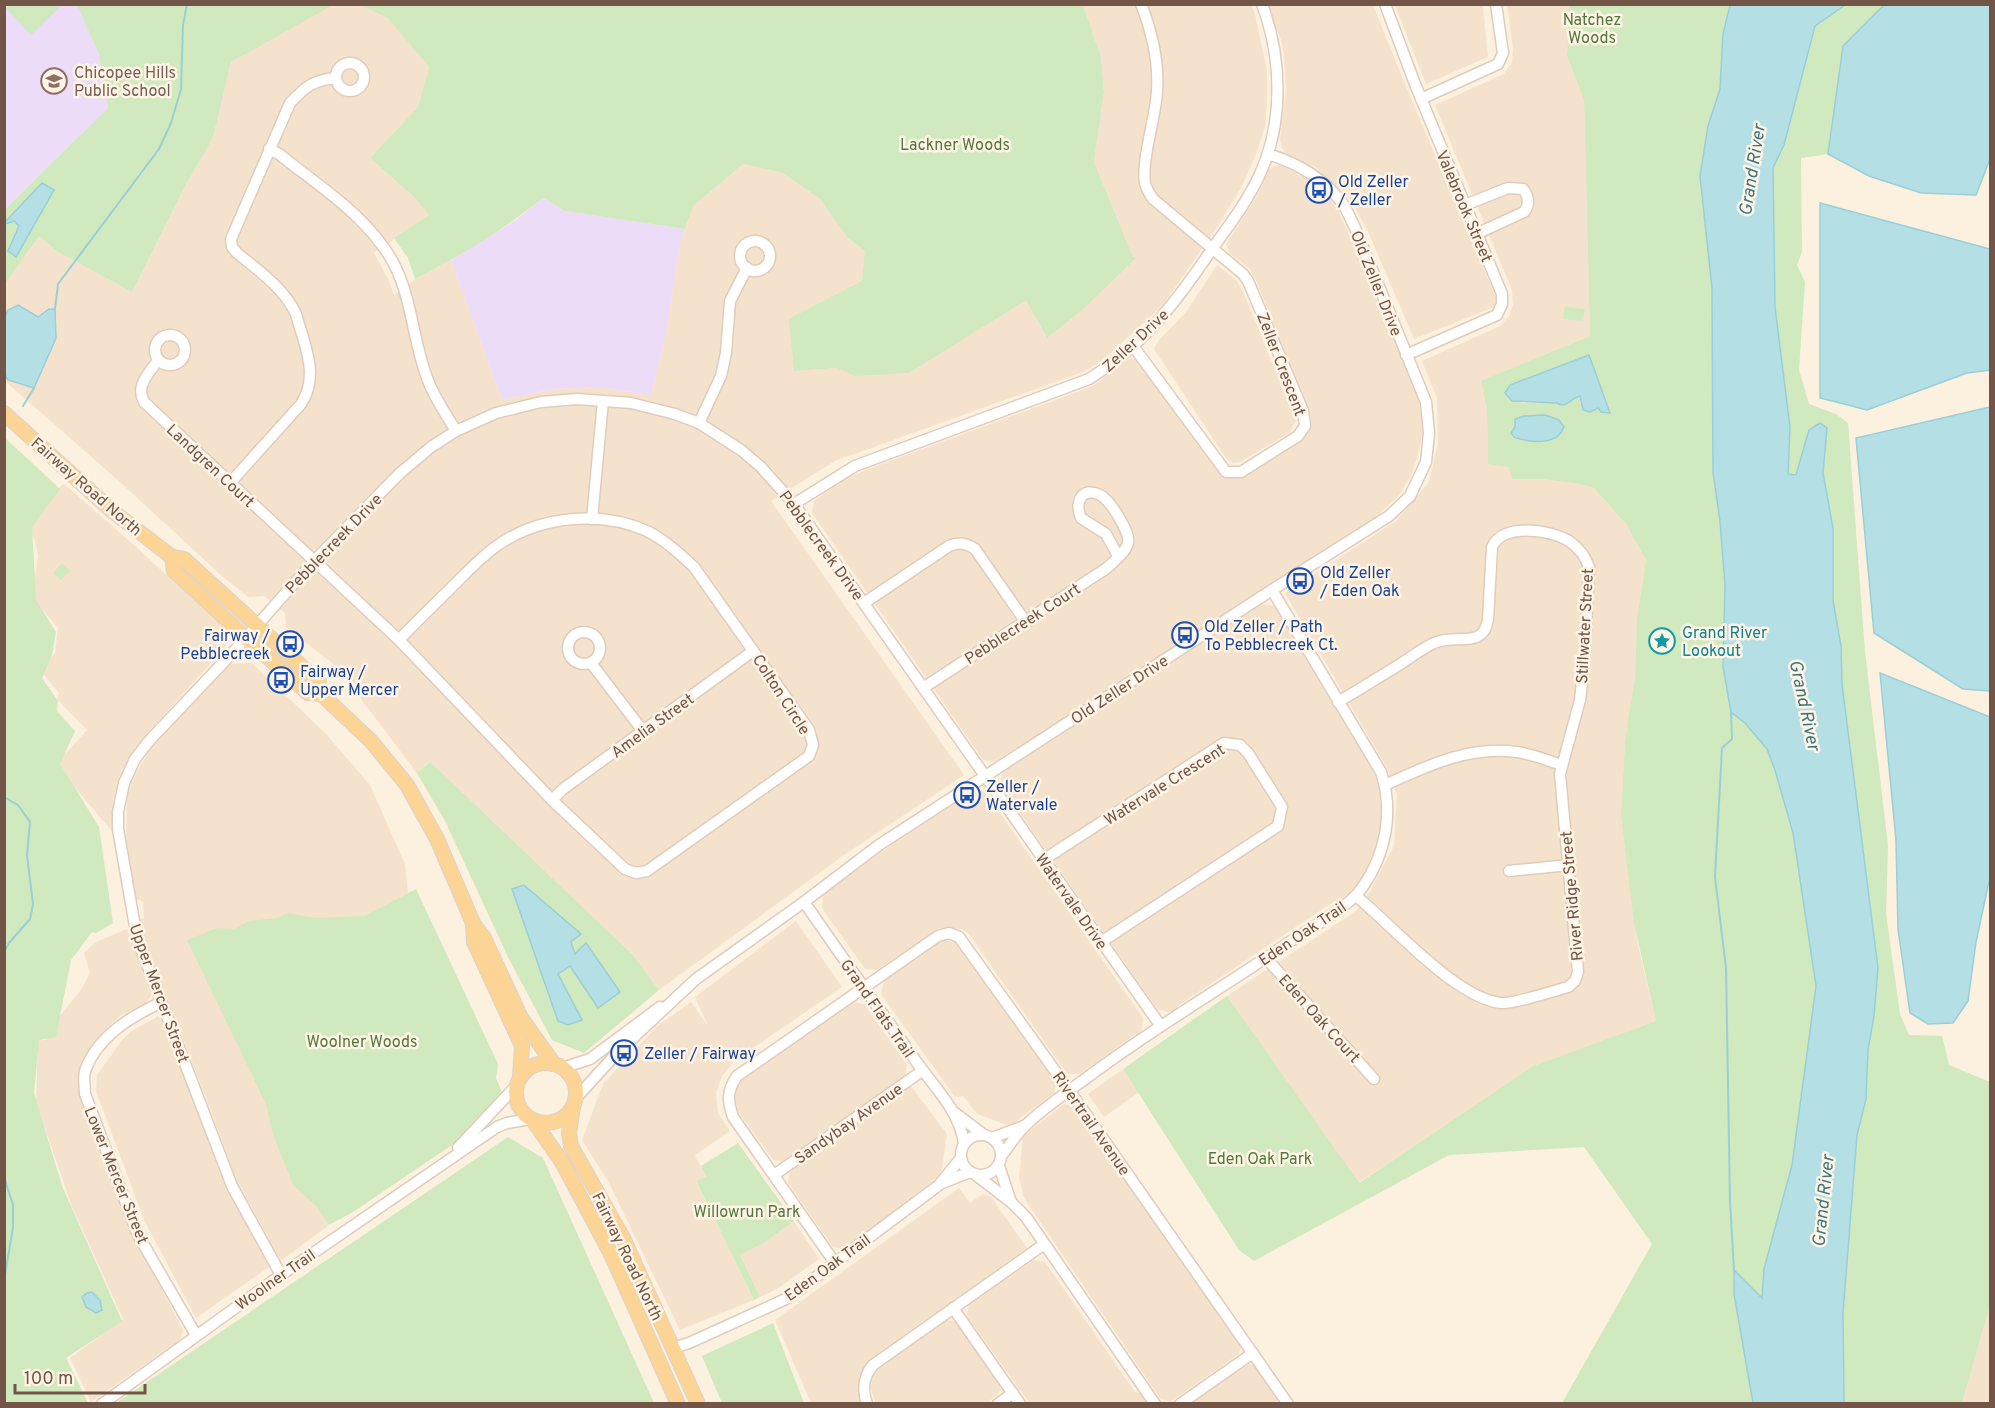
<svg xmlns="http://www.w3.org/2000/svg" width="1995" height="1408" font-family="Overpass,sans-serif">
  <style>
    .residential { fill: #f4e2cd }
    .education { fill: #eddcf8 }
    .green { fill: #d0e9be; fill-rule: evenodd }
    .water { fill: #b4dfe5; stroke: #9acfd7; stroke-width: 1.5 }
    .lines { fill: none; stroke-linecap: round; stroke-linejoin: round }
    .stream { stroke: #9acfd7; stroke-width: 2 }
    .minor-casing { stroke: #e0ccbb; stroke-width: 13 }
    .major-casing { stroke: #dad3cf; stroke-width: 16 }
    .minor { stroke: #fff; stroke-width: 10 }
    .major { stroke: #fcd496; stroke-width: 14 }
    .labels { text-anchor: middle; stroke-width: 5; stroke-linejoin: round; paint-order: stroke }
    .park-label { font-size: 16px; fill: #51783f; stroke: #fff4e5 }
    .education-label { font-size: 16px; fill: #785e54; stroke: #fff4e5; text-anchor: start }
    .transit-label { font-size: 16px; fill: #164399; stroke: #fff4e5; text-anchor: start }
    .street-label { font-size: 16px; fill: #725547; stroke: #fff4e5 }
    .culture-label { font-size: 16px; fill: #0d838f; stroke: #fff4e5; text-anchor: start }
    .water-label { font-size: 18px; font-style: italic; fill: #3e767f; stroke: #fff4e5 }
  </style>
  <rect width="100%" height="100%" fill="#fcf0df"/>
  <g class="residential">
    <polygon points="327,5 360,5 388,17 429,67 418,107 370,158 415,198 429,215 374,253 388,279 394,295 415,279 451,260 502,400 554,389 597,387 651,395 666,333 680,245 693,206 743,164 783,173 820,199 847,237 866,251 859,303 796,371 837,368 855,375 909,373 1026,299 1046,337 1133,257 1094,162 1104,92 1101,57 1083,5 1251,5 1255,14 1267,71 1267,101 1265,127 1256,154 1242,186 1217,227 1163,305 1103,360 1083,372 835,461 771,501 964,775 844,855 659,990 632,954 429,762 417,773 336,666 286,627 285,613 264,596 248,597 223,577 120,482 5,381 5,284 39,236 58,252 132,292 184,188 213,138 231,62"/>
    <polygon points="1267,5 1373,5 1407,89 1496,297 1494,307 1414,339 1369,234 1350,198 1315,167 1285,153 1282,147 1280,140 1286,89 1284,55 1281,40"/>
    <polygon points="1395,5 1483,5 1488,57 1426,84"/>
    <polygon points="1507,5 1569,5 1567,56 1584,100 1590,336 1482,381 1487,409 1488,464 1509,466 1512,479 1542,479 1580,484 1594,488 1626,524 1646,560 1637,618 1635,677 1625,740 1621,816 1637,941 1656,1021 1533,1066 1358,1183 1227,996 1356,911 1368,895 1394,846 1397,794 1387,768 1285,593 1396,521 1429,482 1438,444 1437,398 1422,361 1500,326 1509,316 1513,305 1512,290 1435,105 1504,74 1512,62 1513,49"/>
    <polygon points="1280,165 1313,182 1330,198 1339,212 1416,389 1424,425 1418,455 1410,478 1399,495 1376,517 994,762 983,760 812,513 814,501 842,481 863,471 1077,392 1094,385 1127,360 1132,358 1141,362 1215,468 1229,476 1250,473 1301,441 1309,431 1311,417 1256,280 1248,267 1230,254 1226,244 1257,196 1269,170 1273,166"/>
    <polygon points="1217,265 1237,281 1244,294 1296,421 1289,433 1240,462 1233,463 1226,458 1154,349 1159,340 1186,312"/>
    <polygon points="64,484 134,545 223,628 226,644 223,650 142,739 130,755 119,777 113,800 112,831 58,768 58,762 87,730 57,699 59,693 41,671 55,653 58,628 35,601 33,590 38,556 35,541 28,523 35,505"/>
    <polygon points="1261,604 1275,606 1373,770 1380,792 1381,817 1379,838 1371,862 1358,884 1340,900 1335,901 1179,1005 1175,1011 1168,1012 1157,1009 1000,785 1003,770"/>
    <polygon points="252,663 326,734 370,785 405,864 408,893 365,920 304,1188 329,1225 282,1260 278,1256 235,1176 205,1095 141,932 139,920 144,918 143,901 135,899 126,835 127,799 132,781 149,751 229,664"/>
    <polygon points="974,790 985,792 1143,1018 1142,1030 1139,1034 1133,1036 1080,1074 1067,1074 969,934 961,929 939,928 877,970 865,969 822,908 823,894 887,848"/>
    <polygon points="796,921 842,987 734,1061 722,1076 716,1093 718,1113 730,1131 695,1155 706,1177 696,1182 754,1300 680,1330 608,1181 582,1140 603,1084 657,1026 691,1002 708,1026 695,997"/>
    <polygon points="127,929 150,989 151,996 146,1003 120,1016 112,1023 84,1061 79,1083 81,1097 138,1244 183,1330 181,1338 175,1343 91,1402 70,1358 123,1319 71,1204 36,1102 38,1041 48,1039 54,1023 81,990 90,973 84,953 96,942"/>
    <polygon points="943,940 960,943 1057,1080 1054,1093 1010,1126 977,1114 963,1096 955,1097 881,994 884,981"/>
    <polygon points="853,1002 864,1004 907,1065 905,1076 783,1161 773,1160 737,1110 735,1101 735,1090 740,1081"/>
    <polygon points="158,1016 162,1020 181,1067 226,1187 269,1267 196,1318 144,1220 96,1091 97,1075 122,1040 130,1032"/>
    <polygon points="1123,1069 1139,1092 1104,1117 1088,1094"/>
    <polygon points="911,1086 947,1134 941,1174 846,1249 833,1247 788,1183 790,1170"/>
    <polygon points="1064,1104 1075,1106 1241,1341 1239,1354 1170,1402 1160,1398 1024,1198 1019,1178 1023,1136"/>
    <polygon points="959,1188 970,1203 983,1194 991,1197 1027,1248 880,1352 867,1363 859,1378 860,1395 863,1403 811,1403 775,1320"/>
    <polygon points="794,1221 819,1259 777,1289 760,1297 740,1255 764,1243"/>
    <polygon points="1034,1260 1045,1262 1135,1392 1142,1394 1147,1403 1029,1403 967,1316 969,1304"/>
    <polygon points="1990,1305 1990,1403 1962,1403"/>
    <polygon points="947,1320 957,1322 1001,1386 998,1395 986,1403 875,1404 870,1384 879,1367"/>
    <polygon points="1249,1364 1259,1368 1279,1399 1273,1404 1190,1404"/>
  </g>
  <g class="education">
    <polygon points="5,5 77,5 99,53 108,108 5,209"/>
    <polygon points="543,198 565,211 685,229 680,245 666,333 651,395 597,387 554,389 502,400 451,260 516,220"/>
  </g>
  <g class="green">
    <polygon points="5,4 62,4 62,5 31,35 5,7"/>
    <polygon points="77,5 333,5 231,62 213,138 184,188 132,292 58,252 39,236 5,284 5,209 108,108 99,54"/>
    <path d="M 360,5 L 1083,5 L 1101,57 L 1104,92 L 1094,162 L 1133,257 L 1136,258 L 1084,308 L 1047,338 L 1026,300 L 909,373 L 855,376 L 837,368 L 794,371 L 789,319 L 862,281 L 865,251 L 847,237 L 820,199 L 783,173 L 743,164 L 693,206 L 685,229 L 565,211 L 543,198 C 503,230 460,256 415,279 L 408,258 L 394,238 L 429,215 L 415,198 L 370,158 L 418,107 L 429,67 L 388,18 Z"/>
    <path d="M 1569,5 L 1730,5 L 1723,34 L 1720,89 L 1708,126 L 1700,176 L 1712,288 L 1713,472 L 1720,521 L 1725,585 L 1723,667 L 1731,712 L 1745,723 L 1767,749 L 1775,770 L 1793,833 L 1816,986 L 1792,1165 L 1764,1269 L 1762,1299 L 1734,1271 L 1734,1294 L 1753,1403 L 1562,1403 L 1652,1244 L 1584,1147 L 1449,1155 L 1254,1261 L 1239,1250 L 1123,1069 L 1227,996 L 1359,1183 L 1533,1066 L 1656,1021 L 1634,923 L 1621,816 L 1625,740 L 1635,677 L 1637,618 L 1646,560 L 1626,524 L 1594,488 L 1580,484 L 1542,479 L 1512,479 L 1509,467 L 1488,464 L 1487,409 L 1481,381 L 1590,336 L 1584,100 L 1567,56 ZM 1589,355 L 1598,408 L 1594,409 L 1580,403 L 1580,396 L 1561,405 L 1557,403 L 1520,403 ZM 1525,416 L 1554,420 L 1555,439 L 1544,441 L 1511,433 L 1515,427 L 1515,419 Z"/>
    <polygon points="1845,5 1885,5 1843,46 1828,154 1801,158 1802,252 1797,265 1805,282 1799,370 1809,404 1836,414 1848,423 1865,652 1888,845 1886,914 1900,1014 1909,1035 1942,1036 1949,1065 1990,1082 1990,1305 1962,1403 1844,1403 1843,1313 1857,1135 1866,1099 1868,1050 1874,1016 1878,968 1842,684 1841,646 1833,601 1833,528 1823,473 1827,427 1809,430 1796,475 1788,475 1790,427 1775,307 1773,168 1784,145 1815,26"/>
    <polygon points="1565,307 1585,309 1583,321 1563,319"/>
    <polygon points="4,437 60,489 32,527 36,600 56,632 52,655 42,678 58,701 57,711 75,731 60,764 99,827 113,923 96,933 92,932 71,960 56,1037 39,1040 34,1093 62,1186 122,1321 66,1358 88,1403 5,1403"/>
    <polygon points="62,563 70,571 61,580 53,573"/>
    <polygon points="430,762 632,954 659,990 584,1053 552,1040 509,959 445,821 417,773"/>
    <polygon points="416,889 498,1064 496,1078 503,1095 496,1115 353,1212 329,1225 316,1206 293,1185 273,1134 266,1104 187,940 218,928 234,929 249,921 277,918 288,913 316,918 365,916"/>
    <polygon points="508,1137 543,1158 654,1403 116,1403"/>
    <polygon points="738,1143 794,1221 764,1243 740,1255 760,1297 754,1300 696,1181 706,1177 701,1166"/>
    <polygon points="773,1323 804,1403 722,1403 702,1356"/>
  </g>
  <g class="water">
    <polygon points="1885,4 1990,5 1990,159 1976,195 1921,193 1869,176 1828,154 1843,46"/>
    <polygon points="1730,5 1845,5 1815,26 1784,145 1773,168 1775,307 1790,427 1788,474 1796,475 1809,430 1820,423 1827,428 1823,473 1833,528 1833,601 1841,646 1842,684 1878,968 1874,1016 1868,1050 1866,1099 1857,1135 1843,1313 1844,1403 1753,1403 1734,1294 1734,1270 1762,1298 1764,1269 1792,1165 1816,986 1793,833 1775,770 1767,749 1745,723 1731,712 1723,667 1725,585 1720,521 1713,472 1712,288 1700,176 1708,126 1720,89 1723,34"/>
    <polygon points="42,183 54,190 16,257 8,251 19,226 14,221 5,224 5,222"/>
    <polygon points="1820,203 1990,249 1990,370 1967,373 1867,410 1820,398"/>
    <polygon points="18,305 38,317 49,309 55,309 56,338 34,388 8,380 5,374 5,317 8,310"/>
    <path d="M 1589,355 L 1610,413 L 1601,412 L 1598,408 L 1590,412 L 1583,410 L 1580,396 C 1571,398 1567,409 1557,403 L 1512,401 L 1505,393 L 1510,385 Z"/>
    <polygon points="1990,407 1990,691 1963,689 1874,633 1856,438"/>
    <path d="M 1545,415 L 1559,420 L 1564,427 C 1557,446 1531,443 1514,437 L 1511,433 L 1515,427 L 1515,419 L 1524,416 Z"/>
    <polygon points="1880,673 1990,717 1990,877 1976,942 1968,1001 1953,1023 1928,1024 1910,1013 1898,929 1896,840"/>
    <polygon points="524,885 581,934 571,942 575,954 586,943 620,992 598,1008 570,966 558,974 582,1020 568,1025 558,1021 512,889"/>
    <polygon points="92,1292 100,1300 102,1310 96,1313 86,1307 82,1297 87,1293"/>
  </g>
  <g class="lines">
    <g class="stream">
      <polyline points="55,309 58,284 159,149 171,123 181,89 183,25 187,4"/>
      <polyline points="23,406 34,388"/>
      <polyline points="1731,712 1732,739 1722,748 1715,877 1726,968 1730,1201 1734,1270"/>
      <polyline points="4,797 18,805 30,822 27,855 33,904 30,919 9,943 4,952"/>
      <polyline points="4,1177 13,1205 13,1228 4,1280"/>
    </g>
    <g class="minor-casing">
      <g id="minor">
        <polyline points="1385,4 1415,84 1502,294 1502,304 1497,315 1406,355"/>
        <circle cx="350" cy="77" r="14"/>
        <polyline points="1421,99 1498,64 1503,53 1496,4"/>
        <path d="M 269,149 L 279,154 C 320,187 369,217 394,264 C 413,301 413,345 429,383 C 436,400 447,416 456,431"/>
        <path d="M 1465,205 L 1508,188 L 1523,189 C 1529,197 1530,205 1524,212 L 1476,234"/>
        <circle cx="755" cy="256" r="15"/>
        <circle cx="170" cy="350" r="15"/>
        <path d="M 1133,346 L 1226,472 L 1241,472 L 1298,436 L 1305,426 L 1303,411 L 1248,281 L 1243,274 L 1153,199 C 1150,194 1146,189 1145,183 C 1141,161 1156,116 1157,91 C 1159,61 1152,32 1141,4"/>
        <path d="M 158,360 C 149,374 135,385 144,402 L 399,640 L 552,800 L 625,869 L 636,873 L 647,871 L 809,756 L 813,745 L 809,730 L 694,567 C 680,554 665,540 647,531 C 600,510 540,516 498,545 C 482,556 468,571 454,585 C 436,603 417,621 399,640"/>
        <polyline points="699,423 721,376 726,353 730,301 747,268"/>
        <path d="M 230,483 L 301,404 C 320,376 304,344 296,314 C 284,288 259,271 237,253 L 232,247 L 231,239 L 290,103 C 305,87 313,80 336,78"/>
        <path d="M 794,504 L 855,466 L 1089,379 C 1142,346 1174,305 1208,255 C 1226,229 1247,203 1260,174 C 1284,121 1282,58 1262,4"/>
        <polyline points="592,519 603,401"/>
        <path d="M 864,603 L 949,546 C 959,542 966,543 975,549 L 1025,621"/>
        <circle cx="584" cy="648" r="16"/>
        <polyline points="591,663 643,731"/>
        <path d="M 923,688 L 1107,568 C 1113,562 1126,552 1128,543 C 1131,533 1110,500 1100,495 C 1082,486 1074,502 1081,518 L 1106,534 L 1118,556"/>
        <path d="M 1338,702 C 1360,689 1381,676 1402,663 C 1413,656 1423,648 1434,643 C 1455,633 1483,650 1488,620 L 1492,547 C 1503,523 1549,529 1569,541 C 1579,548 1585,555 1589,567 L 1584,666 L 1580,700 L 1560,774 L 1578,972 L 1575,981 L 1568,987 C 1554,991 1514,1004 1502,1003 C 1456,999 1392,925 1356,896"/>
        <path d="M 1385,785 C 1427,766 1470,745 1517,752 C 1532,754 1547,760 1561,765"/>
        <polyline points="552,800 563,789 753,651"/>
        <polyline points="1043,860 1224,743 1240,745 1248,753 1282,807 1278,826 1101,942"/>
        <polyline points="1509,871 1569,865"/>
        <path d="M 804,902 C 840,954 877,1006 913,1057 C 932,1085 959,1109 964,1143"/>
        <polyline points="1266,958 1374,1079"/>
        <path d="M 160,1003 C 130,1017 97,1037 85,1071 C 83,1078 85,1087 85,1094 L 138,1235 L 196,1335"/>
        <polyline points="562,1068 590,1059 660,1007"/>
        <path d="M 576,1098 L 617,1053 L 696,979 L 804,902 L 879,845 L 1272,590 L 1389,516 L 1410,496 L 1426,462 L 1429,433 L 1426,402 L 1356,230 C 1352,222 1348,212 1343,204 C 1325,179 1297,163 1268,154"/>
        <polyline points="955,1113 984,1135"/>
        <circle cx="981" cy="1155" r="20"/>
        <polyline points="992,1138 1024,1126"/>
        <polyline points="458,1148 516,1086"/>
        <path d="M 1002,1155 C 1009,1146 1016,1135 1024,1127 C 1042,1108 1075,1087 1096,1071 C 1157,1026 1222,988 1285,945 C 1306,931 1348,908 1362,888 C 1386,854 1394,812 1381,772 L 1272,590"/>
        <polyline points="999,1166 1011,1202"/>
        <polyline points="774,1175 922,1071"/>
        <polyline points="976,1175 1011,1202 1026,1217 1155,1404"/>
        <polyline points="942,1183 970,1172"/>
        <path d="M 835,1263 L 733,1117 C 727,1100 727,1091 737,1076 L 938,936 L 949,933 L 959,937 L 1076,1100 L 1288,1404"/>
        <polyline points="281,1275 232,1186 137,938 118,829 118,812 124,783 135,759 149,741 237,648 315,560 399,474 431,447 456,431 496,413 541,402 577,399 631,403 675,414 699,423 741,450 761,467 794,504 1160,1025"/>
        <polyline points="953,1308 1020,1404"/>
        <polyline points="673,1348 689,1343 788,1298 939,1185 961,1158"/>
        <polyline points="102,1404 281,1275 497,1127 507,1123 530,1119"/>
        <path d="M 867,1404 C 862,1389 863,1377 873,1365 L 1043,1245"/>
        <polyline points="998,1404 1013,1393"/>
        <polyline points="1180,1404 1253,1353"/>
      </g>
    </g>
    <g class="major-casing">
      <g id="major">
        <polyline points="4,413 111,510 172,557 184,559 319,682 321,694"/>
        <polyline points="172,557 174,571 246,638 308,693 321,694 371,741 407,785 437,839 473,923 484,938 521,1018 554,1064"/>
        <polyline points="473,923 474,942 522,1046 520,1077"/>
        <circle cx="546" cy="1093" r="30"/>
        <polyline points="573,1107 569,1133 571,1146 624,1240 698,1404"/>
        <polyline points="534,1122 562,1162 611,1254 678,1404"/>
      </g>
    </g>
    <use href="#minor" class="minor"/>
    <use href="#major" class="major"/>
  </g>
  <defs>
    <g id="school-ring" transform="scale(1.35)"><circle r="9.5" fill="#fff4e5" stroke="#8d6e63" stroke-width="1.5"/><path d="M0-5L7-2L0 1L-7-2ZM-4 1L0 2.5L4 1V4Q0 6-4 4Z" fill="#8d6e63"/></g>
    <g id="bus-ring" transform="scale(1.35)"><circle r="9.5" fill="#fff4e5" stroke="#1a4fb4" stroke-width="1.5"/><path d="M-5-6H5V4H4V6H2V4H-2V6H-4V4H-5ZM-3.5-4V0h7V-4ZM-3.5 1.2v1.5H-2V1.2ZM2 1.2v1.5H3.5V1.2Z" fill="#1a4fb4"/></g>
    <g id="sight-ring" transform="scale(1.35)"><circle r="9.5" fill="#fff4e5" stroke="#0f9aa8" stroke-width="1.5"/><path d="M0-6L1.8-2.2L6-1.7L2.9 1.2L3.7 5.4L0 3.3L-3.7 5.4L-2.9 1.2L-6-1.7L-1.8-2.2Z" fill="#0f9aa8"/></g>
  </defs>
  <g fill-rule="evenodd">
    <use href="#school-ring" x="54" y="81"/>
    <use href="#bus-ring" x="1319" y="190"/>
    <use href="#bus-ring" x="1300" y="581"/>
    <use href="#bus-ring" x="1185" y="635"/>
    <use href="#sight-ring" x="1662" y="641"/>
    <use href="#bus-ring" x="290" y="644"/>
    <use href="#bus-ring" x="281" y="680"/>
    <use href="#bus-ring" x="967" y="795"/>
    <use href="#bus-ring" x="624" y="1053"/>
  </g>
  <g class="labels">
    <g class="park-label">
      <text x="1592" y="25">Natchez<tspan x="1592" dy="18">Woods</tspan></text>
      <text x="955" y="150">Lackner Woods</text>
      <text x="362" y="1047">Woolner Woods</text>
      <text x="1260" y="1164">Eden Oak Park</text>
      <text x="747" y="1217">Willowrun Park</text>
    </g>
    <g class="education-label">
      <text x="74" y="78">Chicopee Hills<tspan x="74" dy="18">Public School</tspan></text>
    </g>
    <g class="transit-label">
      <text x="1338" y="187">Old Zeller<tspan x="1338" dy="18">/ Zeller</tspan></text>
      <text x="1320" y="578">Old Zeller<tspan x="1320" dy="18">/ Eden Oak</tspan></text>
      <text x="1204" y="632">Old Zeller / Path<tspan x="1204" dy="18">To Pebblecreek Ct.</tspan></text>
      <text x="270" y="641" text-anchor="end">Fairway /<tspan x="270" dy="18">Pebblecreek</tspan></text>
      <text x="300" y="677">Fairway /<tspan x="300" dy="18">Upper Mercer</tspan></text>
      <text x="986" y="792">Zeller /<tspan x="986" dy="18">Watervale</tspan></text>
      <text x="644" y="1059">Zeller / Fairway</text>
    </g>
    <g class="street-label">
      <text transform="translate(1465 206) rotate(67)" y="6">Valebrook Street</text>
      <text transform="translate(1377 283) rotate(68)" y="6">Old Zeller Drive</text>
      <text transform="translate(1135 340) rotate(-43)" y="6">Zeller Drive</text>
      <text transform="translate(1282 364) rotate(69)" y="6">Zeller Crescent</text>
      <text transform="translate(211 465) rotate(43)" y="6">Landgren Court</text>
      <text transform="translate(87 486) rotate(41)" y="6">Fairway Road North</text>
      <text transform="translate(333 543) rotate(-46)" y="6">Pebblecreek Drive</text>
      <text transform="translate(822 545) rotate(54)" y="6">Pebblecreek Drive</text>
      <text transform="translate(1022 623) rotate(-33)" y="6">Pebblecreek Court</text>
      <text transform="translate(1584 626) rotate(-87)" y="6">Stillwater Street</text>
      <text transform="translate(1119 689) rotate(-33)" y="6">Old Zeller Drive</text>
      <text transform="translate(782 694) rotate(57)" y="6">Colton Circle</text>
      <text transform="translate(652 725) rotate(-36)" y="6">Amelia Street</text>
      <text transform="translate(1164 784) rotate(-32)" y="6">Watervale Crescent</text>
      <text transform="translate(1571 896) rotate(-95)" y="6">River Ridge Street</text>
      <text transform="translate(1072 901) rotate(55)" y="6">Watervale Drive</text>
      <text transform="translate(1302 933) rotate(-34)" y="6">Eden Oak Trail</text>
      <text transform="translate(160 993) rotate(70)" y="6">Upper Mercer Street</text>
      <text transform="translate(878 1008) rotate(55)" y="6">Grand Flats Trail</text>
      <text transform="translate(1320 1018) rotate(48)" y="6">Eden Oak Court</text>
      <text transform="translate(848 1123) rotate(-35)" y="6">Sandybay Avenue</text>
      <text transform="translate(1092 1123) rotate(55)" y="6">Rivertrail Avenue</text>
      <text transform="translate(117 1175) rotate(68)" y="6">Lower Mercer Street</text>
      <text transform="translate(628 1256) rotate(64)" y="6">Fairway Road North</text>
      <text transform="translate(827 1267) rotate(-36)" y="6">Eden Oak Trail</text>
      <text transform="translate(275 1279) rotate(-35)" y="6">Woolner Trail</text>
    </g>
    <g class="culture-label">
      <text x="1682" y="638">Grand River<tspan x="1682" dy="18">Lookout</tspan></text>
    </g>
    <g class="water-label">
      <text transform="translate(1752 170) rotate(-81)" y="6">Grand River</text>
      <text transform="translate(1805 705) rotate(78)" y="6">Grand River</text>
      <text transform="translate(1823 1201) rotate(-84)" y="6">Grand River</text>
    </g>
  </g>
  <rect width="1995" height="1408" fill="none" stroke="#725547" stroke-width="12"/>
  <path d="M15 1384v9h130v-9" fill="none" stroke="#725547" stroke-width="3"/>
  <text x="24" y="1384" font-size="18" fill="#725547" stroke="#fff4e5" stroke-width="4.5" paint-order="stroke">100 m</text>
</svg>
